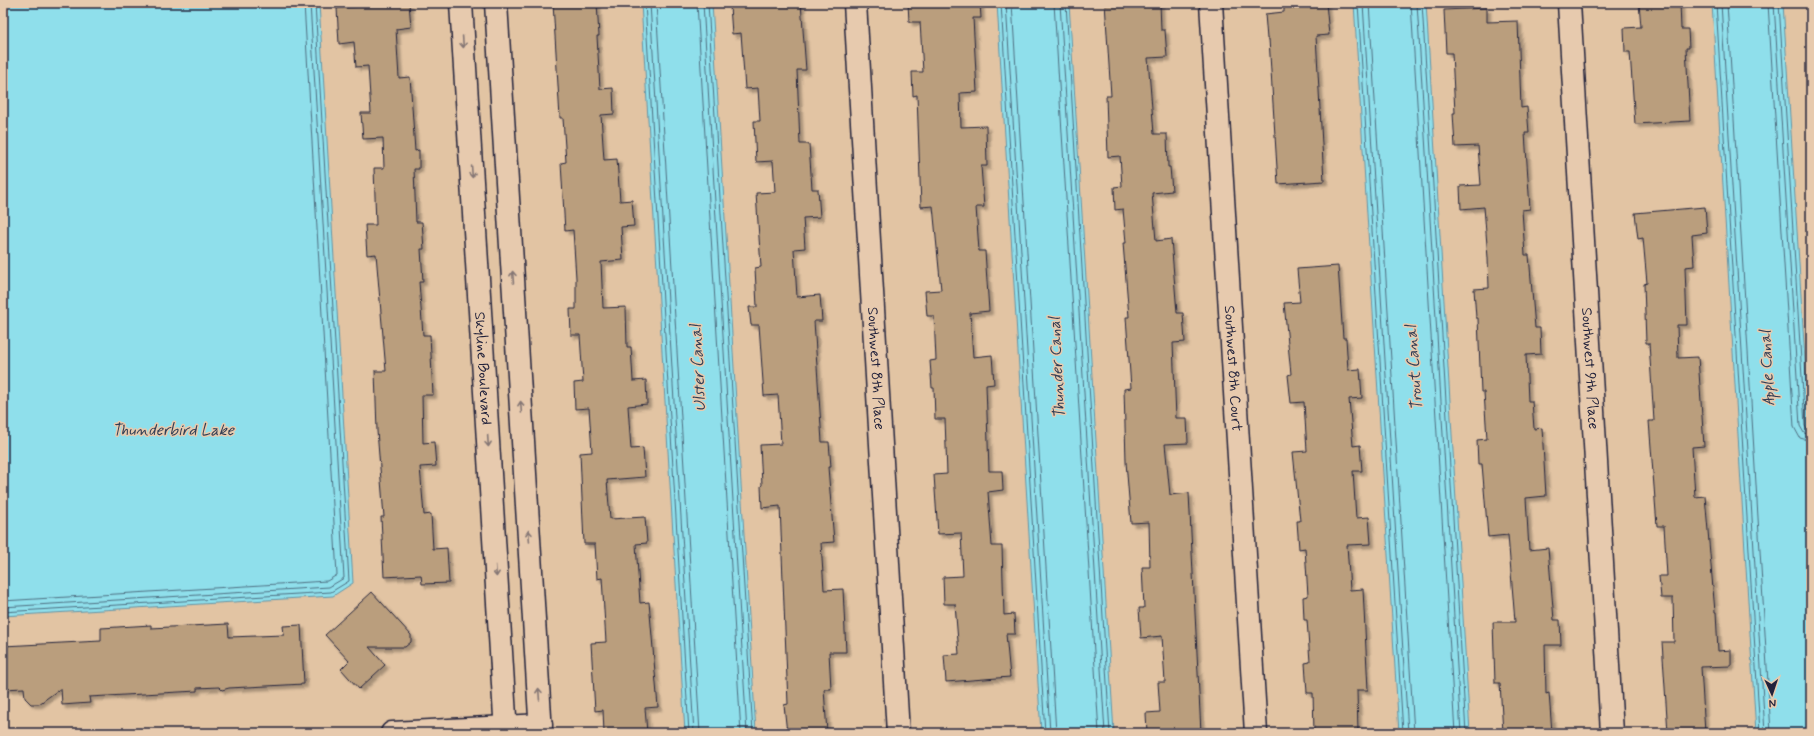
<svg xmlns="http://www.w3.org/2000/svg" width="1814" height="736" font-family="Mynerve,sans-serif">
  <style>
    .water { fill: #8fdfeb; stroke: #6393a5 }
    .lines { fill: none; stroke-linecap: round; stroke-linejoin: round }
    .shore { stroke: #4e6e81; stroke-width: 1 }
    .building { fill: #ba9e7d; stroke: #22223b; filter: url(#shadow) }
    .street-casing { stroke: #22223b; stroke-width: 25 }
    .secondary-casing { stroke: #22223b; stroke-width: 25 }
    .street { stroke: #e7caae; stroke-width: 22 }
    .secondary { stroke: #e7caae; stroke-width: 22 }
    .oneway { stroke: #847674 }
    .labels { text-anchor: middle; stroke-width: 3; stroke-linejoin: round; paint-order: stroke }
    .street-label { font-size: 15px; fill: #22223b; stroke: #e7caae }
    .water-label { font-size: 16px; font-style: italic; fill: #323e55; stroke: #e7caae }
  </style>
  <defs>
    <filter id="shadow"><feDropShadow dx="3.5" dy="3.5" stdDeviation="1" flood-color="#0004"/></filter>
  </defs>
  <rect width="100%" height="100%" fill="#e2c4a3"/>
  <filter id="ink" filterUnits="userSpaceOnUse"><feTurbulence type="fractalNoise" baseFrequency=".025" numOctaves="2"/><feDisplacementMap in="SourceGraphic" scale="8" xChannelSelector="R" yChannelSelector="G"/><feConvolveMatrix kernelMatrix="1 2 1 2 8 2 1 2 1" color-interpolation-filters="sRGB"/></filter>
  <g filter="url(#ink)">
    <g class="water">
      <polygon points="3,3 319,3 353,583 333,596 3,616"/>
      <polygon points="641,3 712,3 756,733 685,733"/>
      <polygon points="997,3 1069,3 1114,733 1041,733"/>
      <polygon points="1354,3 1426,3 1470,733 1399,733"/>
      <polygon points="1712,3 1783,3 1811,458 1811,733 1756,733"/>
    </g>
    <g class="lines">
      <g class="shore">
        <polyline points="645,3 689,733"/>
        <polyline points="650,3 694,733"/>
        <polyline points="656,3 700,733"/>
        <polyline points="697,3 741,733"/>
        <polyline points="703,3 747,733"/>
        <polyline points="708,3 753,733"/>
        <polyline points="1001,3 1045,733"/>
        <polyline points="1006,3 1050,733"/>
        <polyline points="1012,3 1056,733"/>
        <polyline points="1054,3 1099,733"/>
        <polyline points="1060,3 1105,733"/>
        <polyline points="1066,3 1110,733"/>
        <polyline points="1358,3 1403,733"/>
        <polyline points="1363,3 1408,733"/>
        <polyline points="1369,3 1414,733"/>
        <polyline points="1411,3 1455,733"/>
        <polyline points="1417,3 1461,733"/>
        <polyline points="1422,3 1466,733"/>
        <polyline points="1716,3 1760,733"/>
        <polyline points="1721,3 1765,733"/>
        <polyline points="1727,3 1771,733"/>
        <polyline points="1768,3 1794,427 1800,438 1811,441"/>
        <polyline points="1774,3 1800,426 1804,433 1811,435"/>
        <polyline points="1779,3 1805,426 1807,429 1811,430"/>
        <polyline points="3,601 327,581 337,575 304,3"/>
        <polyline points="3,607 329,587 344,578 310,3"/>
        <polyline points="3,612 331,592 349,581 315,3"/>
      </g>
    </g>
    <g class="building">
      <polygon points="409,3 411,27 396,29 399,78 410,77 415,151 419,150 419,169 414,169 416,222 422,222 424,249 421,249 423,282 419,282 423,335 430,335 433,395 422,395 423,443 434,442 436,466 420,467 424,515 431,514 433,549 447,548 449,583 422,584 421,575 384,577 381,517 384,517 377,431 375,371 386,371 376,254 367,255 365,225 376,225 374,168 384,168 383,138 363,139 361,113 371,113 368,66 356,67 354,42 339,44 337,8"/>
      <polygon points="553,3 597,3 599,36 597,36 600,89 613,88 614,114 601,115 604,160 617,159 620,201 632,200 634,226 621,227 623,260 601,262 603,308 626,307 627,347 631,347 633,381 646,380 647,404 628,406 631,449 643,448 645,477 607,480 610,519 645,517 647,543 636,544 640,603 649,602 658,707 645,708 647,733 604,733 603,710 595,711 591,643 606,642 602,578 597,579 595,544 584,544 580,453 592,452 589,408 575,409 574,383 583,382 580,335 571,335 570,309 576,309 576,278 573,230 565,231 561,163 566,162 563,118 560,118"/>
      <polygon points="743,3 801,3 806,70 797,70 800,144 809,144 812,189 818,189 820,217 803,218 805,248 794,249 797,297 820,295 822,321 814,321 822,442 829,442 831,467 828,467 834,542 821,543 824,590 843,589 846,652 829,652 831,689 824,689 827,733 787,733 784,705 788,704 780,506 762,508 761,486 762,485 760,445 781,444 778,395 764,396 759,325 751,325 749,307 757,307 755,268 761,267 756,193 775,192 773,161 756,162 754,121 760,121 758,88 745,89 741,33 732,34 730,6 743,5"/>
      <polygon points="908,3 980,3 981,18 973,18 977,92 960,93 961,127 986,126 987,166 981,166 984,207 976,207 979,251 985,251 989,311 970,313 973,357 992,355 994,384 986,385 989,471 1002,471 1003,490 988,492 992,546 1002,546 1004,615 1014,614 1015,634 1006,634 1010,677 946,682 944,655 959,654 955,604 944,604 943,577 963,576 961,533 938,534 934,475 947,474 945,419 935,419 934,388 932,388 930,361 936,360 934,316 927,316 925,291 941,290 933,206 921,207 917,95 913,96 912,72 923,72 920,22 909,22"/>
      <polygon points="1105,3 1160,3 1161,30 1165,30 1167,57 1148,58 1154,134 1167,134 1168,167 1170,167 1172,191 1152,193 1156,241 1171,239 1177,313 1183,313 1185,342 1173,343 1176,418 1187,418 1188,443 1165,444 1170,495 1189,493 1201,733 1147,733 1146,713 1160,712 1158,682 1165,682 1162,636 1141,638 1139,608 1144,608 1142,567 1150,567 1149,522 1131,523 1126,462 1124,389 1131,388 1126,317 1129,317 1123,243 1126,243 1123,209 1115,210 1114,187 1122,186 1120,156 1108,157 1106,96 1111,96"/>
      <polygon points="1284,3 1326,3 1329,35 1316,36 1324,181 1278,184 1269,39 1267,39 1265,14 1284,12"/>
      <polygon points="1639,3 1680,3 1681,29 1688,29 1689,48 1686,48 1690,121 1635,124 1630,52 1625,52 1624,28 1641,27"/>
      <polygon points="1487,8 1487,22 1518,21 1521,108 1527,107 1529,133 1525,133 1530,209 1522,210 1525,255 1529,255 1535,328 1540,328 1541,354 1526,355 1528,401 1532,401 1534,429 1542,428 1546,496 1526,498 1529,550 1548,548 1554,620 1560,620 1561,645 1545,645 1546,694 1549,693 1552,733 1503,733 1500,683 1495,683 1493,622 1515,622 1508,535 1488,537 1482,464 1478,464 1477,440 1487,439 1484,392 1481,392 1478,318 1476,318 1474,289 1489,288 1488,258 1484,207 1461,209 1460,186 1481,185 1478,146 1455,147 1453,113 1455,113 1452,53 1446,53 1444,10"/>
      <polygon points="1705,207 1707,233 1692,235 1694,266 1685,267 1687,325 1677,325 1678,358 1698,357 1704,446 1692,447 1695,497 1705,496 1715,612 1716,612 1718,651 1731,650 1731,666 1701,667 1705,733 1668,733 1662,642 1674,642 1673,598 1661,598 1659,576 1667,576 1664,526 1657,526 1649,421 1654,421 1649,343 1646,343 1644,284 1647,283 1643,238 1638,239 1635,213"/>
      <polygon points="1338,266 1343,338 1346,338 1348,370 1360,369 1362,398 1349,399 1353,446 1360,445 1362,471 1353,471 1356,518 1369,517 1371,544 1347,545 1350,590 1363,589 1368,690 1357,690 1358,733 1314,733 1313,693 1307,693 1305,663 1310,662 1307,620 1304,620 1303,597 1308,596 1305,548 1299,549 1297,521 1300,521 1293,452 1307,451 1304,402 1291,403 1288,375 1291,374 1284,303 1300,302 1297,269"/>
      <polygon points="372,592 411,635 411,642 405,647 369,647 385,665 359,689 341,669 349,661 325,635"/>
      <polygon points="228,624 229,637 284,635 283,626 301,625 304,684 229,688 222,690 219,687 197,688 197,691 89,697 90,703 62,705 61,688 39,704 31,704 25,698 24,688 3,689 3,646 101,641 101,628 151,625 151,628"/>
    </g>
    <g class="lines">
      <g class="street-casing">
        <g id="street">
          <path id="s1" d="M 855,3 L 898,733"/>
          <path id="s2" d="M 1211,3 L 1256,733"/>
          <path id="s3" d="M 1569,3 L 1612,733"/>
          <polyline points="392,733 541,725"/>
        </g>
      </g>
      <g class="secondary-casing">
        <g id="secondary">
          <path id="s4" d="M 461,3 L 506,733"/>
          <polyline points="496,3 541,733"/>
        </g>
      </g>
      <use href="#street" class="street"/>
      <use href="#secondary" class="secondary"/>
    </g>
    <defs><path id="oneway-shaft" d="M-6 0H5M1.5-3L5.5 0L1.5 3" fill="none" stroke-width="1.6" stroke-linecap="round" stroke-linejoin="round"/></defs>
    <g class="oneway">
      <use href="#oneway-shaft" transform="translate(463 42) rotate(86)"/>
      <use href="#oneway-shaft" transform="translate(472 172) rotate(86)"/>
      <use href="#oneway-shaft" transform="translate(513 277) rotate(-94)"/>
      <use href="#oneway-shaft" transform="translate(521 407) rotate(-94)"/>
      <use href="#oneway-shaft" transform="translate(488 441) rotate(86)"/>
      <use href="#oneway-shaft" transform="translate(529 536) rotate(-94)"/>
      <use href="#oneway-shaft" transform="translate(496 571) rotate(86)"/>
      <use href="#oneway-shaft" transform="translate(539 694) rotate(-94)"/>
    </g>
  </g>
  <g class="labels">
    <g class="street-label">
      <text dy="5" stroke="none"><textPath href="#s4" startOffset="366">Skyline Boulevard</textPath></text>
      <text dy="5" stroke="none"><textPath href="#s1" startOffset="366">Southwest 8th Place</textPath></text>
      <text dy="5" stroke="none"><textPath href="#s2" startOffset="366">Southwest 8th Court</textPath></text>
      <text dy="5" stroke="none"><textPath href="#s3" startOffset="366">Southwest 9th Place</textPath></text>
    </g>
    <g class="water-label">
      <text transform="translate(697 368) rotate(-93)" y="6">Ulster Canal</text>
      <text transform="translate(1056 368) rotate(-93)" y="6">Thunder Canal</text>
      <text transform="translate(1413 368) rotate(-94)" y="6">Trout Canal</text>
      <text transform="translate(1766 368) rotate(-93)" y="6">Apple Canal</text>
      <text x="173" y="435">Thunderbird Lake</text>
    </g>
  </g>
  <rect width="1814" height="736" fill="none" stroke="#e7caae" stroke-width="16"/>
  <rect x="8" y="8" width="1798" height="720" fill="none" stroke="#22223b" stroke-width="1.5" filter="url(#ink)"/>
  <g transform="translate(1772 694) rotate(177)" stroke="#e7caae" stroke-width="3" paint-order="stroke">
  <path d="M0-3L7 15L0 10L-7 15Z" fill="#22223b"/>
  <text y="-6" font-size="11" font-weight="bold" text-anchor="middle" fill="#22223b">N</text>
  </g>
</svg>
